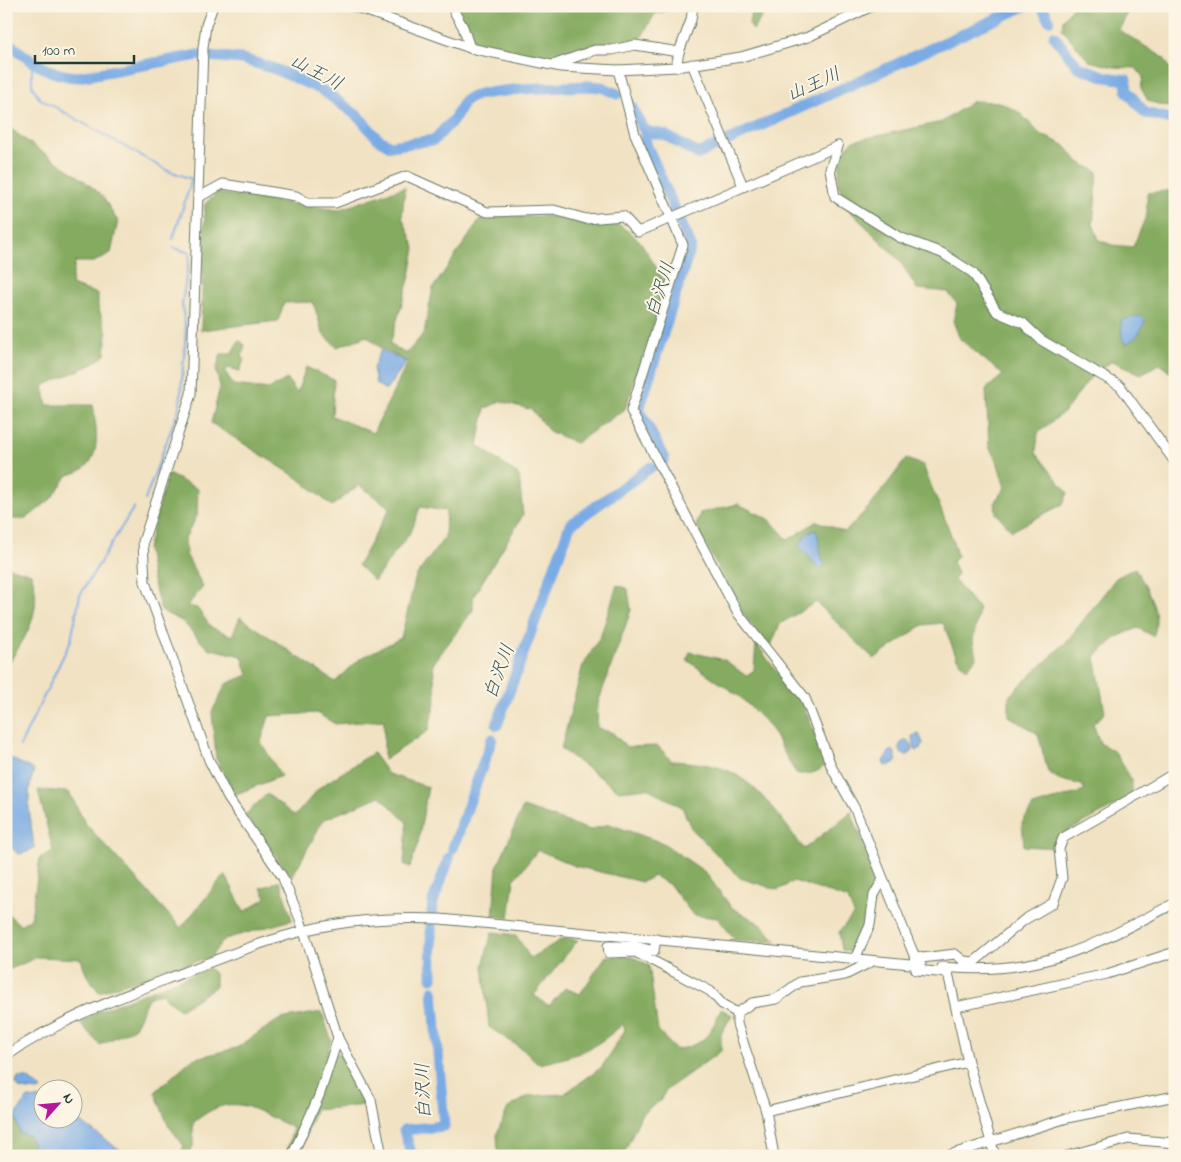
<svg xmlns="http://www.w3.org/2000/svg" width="1181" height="1162" font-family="'Indie Flower','Klee One',sans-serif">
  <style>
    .forest { fill: #85ab61; stroke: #52744a }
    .water { fill: #7aabe5; stroke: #4c748c }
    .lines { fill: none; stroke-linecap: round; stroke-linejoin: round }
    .stream { stroke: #7aabe5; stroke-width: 2 }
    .river { stroke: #7aabe5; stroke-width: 11 }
    .minor-casing { stroke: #687766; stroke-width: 11 }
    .minor { stroke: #fff; stroke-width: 9 }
    .labels { text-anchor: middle; stroke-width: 4; stroke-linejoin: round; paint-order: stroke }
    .water-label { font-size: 19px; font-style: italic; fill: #365860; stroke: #fcf5e5 }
  </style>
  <rect width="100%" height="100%" fill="#fcf5e5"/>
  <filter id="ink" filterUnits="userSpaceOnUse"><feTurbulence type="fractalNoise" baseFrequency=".02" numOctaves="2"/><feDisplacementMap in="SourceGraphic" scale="10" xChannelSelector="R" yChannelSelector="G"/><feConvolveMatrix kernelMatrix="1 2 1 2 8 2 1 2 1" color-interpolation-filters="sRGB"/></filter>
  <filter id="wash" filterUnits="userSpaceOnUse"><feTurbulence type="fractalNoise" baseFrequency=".0096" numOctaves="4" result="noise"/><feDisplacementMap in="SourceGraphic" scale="20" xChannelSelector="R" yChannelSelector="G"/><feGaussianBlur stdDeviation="1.12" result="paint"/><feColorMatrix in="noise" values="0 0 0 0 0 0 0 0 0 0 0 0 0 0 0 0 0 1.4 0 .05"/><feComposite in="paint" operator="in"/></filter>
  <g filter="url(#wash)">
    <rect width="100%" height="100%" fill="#f1e2c3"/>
    <g class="forest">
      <polygon points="456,6 684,6 655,14 639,41 597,44 552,59 474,44"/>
      <polygon points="752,6 769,6 753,30 749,24"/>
      <polygon points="1073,6 1131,6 1119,30 1164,58 1175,77 1175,109 1148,101 1141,88 1143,77 1136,68 1114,67 1089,61 1062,29 1063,20"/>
      <polygon points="973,101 999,102 1019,112 1040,134 1064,145 1079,162 1098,172 1093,224 1099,240 1112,245 1133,247 1147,214 1147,193 1175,190 1175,376 1159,364 1141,374 1112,361 1090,378 1065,411 1038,433 1036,453 1068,493 1063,504 1012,531 996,513 995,501 1005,488 998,464 989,447 986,389 1003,375 960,339 953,321 957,304 948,292 917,289 900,261 849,210 838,184 841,154 853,141 942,122"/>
      <path d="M 6,124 C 34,150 69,166 98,192 C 106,199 111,212 118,221 L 111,253 L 94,262 L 75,262 L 71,285 L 98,294 L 98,307 L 107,333 L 105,355 L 89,366 L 43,386 L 47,405 L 93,405 C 97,433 104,468 68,475 L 51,499 L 26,519 L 6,519 Z"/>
      <polygon points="405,187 402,217 415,248 410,276 390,344 406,354 424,333 433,288 482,217 549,216 589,225 620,225 640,241 667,285 625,409 576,443 549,431 532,410 500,401 485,409 478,445 519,476 523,515 473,597 473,610 433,664 436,699 428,731 384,760 384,720 335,724 317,713 269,716 261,742 281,776 234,795 216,758 212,712 226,684 248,675 242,656 207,648 182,621 161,611 152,577 147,549 168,474 198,489 197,516 185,538 186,554 203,587 187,606 197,608 211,627 232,636 240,617 335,682 361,658 401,638 416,576 445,537 446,511 420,507 412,530 374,581 358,565 390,508 359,485 332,506 298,478 211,423 220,387 216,370 221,354 231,354 239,340 245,345 242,356 244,359 240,371 229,368 225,371 233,385 269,389 287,379 297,393 306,367 334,380 332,416 373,433 408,362 381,348 367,336 337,347 323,334 313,302 284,303 278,321 201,330 205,204 217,193 338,210"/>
      <path d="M 906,459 L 923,465 C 934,496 950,525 957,556 L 952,562 L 957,573 L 954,580 L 979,609 L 973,641 L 976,658 L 967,669 L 957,658 L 943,623 L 923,625 L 874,659 L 816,602 L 780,624 L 770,648 L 742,613 L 696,526 L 700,513 L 738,504 L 769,519 L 788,540 L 817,521 L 845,532 L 872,504 Z"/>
      <path d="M 6,567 L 31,573 C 44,610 27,636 6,667 Z"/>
      <path d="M 1135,568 C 1146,587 1163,614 1153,636 L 1138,628 L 1117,637 L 1095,656 L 1105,713 L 1093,724 L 1100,743 L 1115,752 L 1132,780 L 1132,796 L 1060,836 L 1054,848 L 1024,846 L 1022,823 L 1033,806 L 1085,791 L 1082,785 L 1060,780 L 1048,772 L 1038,734 L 1009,716 L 1009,696 L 1068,640 L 1116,578 Z"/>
      <path d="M 617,585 L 628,589 L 631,610 L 598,703 L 597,728 L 613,733 L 627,747 L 658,746 L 672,761 C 690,762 713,764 729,771 C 762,787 783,822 804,849 L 851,812 L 878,880 L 868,923 L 853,953 L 842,950 L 839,932 L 854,914 L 848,899 L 794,881 L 778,890 L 740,878 L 691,828 L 682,807 L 647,788 L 619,791 L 561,749 L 582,668 L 601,635 Z"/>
      <path d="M 756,643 L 778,674 L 802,702 L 827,762 C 819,774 809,774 796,774 L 769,725 L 740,697 L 687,660 L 690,652 L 725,660 L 746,676 L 754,670 Z"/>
      <polygon points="373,753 388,774 428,787 418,843 410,867 404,864 407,823 380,796 323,820 292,877 245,815 267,794 295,816 320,787"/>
      <polygon points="38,790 69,792 85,823 181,928 225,874 244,912 266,898 261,888 280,881 292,920 225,939 210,957 99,992 87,976 81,959 38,957 6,971 6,842 9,847 7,913 20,925 31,918 40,858 53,851"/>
      <polygon points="523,807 590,830 609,824 663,843 705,872 731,907 762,925 777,942 735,940 718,918 693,915 670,885 654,876 642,882 575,866 538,850 514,880 509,918 493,916 497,867"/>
      <path d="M 492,932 L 516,935 L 530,958 L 564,938 L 578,940 L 534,995 L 549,1006 L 565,988 L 580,994 L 606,956 L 633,957 L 649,965 L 658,1031 L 676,1050 C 705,1044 710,1035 721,1009 L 732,1015 L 721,1034 L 721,1051 L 666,1090 L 660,1101 L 642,1113 L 623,1156 L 498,1156 L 497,1133 L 508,1108 L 529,1096 L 564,1094 L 602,1067 L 625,1030 L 623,1024 C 593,1050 578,1056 539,1064 L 525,1051 L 489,1027 L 483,966 Z"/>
      <polygon points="209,968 215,975 215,987 179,1010 161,993 148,998 134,1028 100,1045 80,1023 99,1011"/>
      <path d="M 322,1012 L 331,1040 L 327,1055 L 339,1053 L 365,1105 L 315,1110 L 299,1156 L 286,1156 L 293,1128 C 252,1109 233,1089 193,1123 L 193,1147 L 188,1156 L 179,1156 L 184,1146 L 168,1125 L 155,1092 L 192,1059 L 236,1048 L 280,1019 Z"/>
      <polygon points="6,1110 15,1116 20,1134 28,1135 33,1145 27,1156 6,1156"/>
    </g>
    <g class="water">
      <path d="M 1141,316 L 1145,320 C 1143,330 1136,339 1126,344 L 1122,338 L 1121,320 Z"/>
      <polygon points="381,350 406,362 386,390 376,384 373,368"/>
      <path d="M 816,530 C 821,544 818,551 825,565 L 820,569 L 799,546 L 807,533 Z"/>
      <polygon points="919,734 923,743 921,748 916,751 912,736"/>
      <circle cx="906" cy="748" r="7"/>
      <polygon points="890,751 894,751 897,761 888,766 884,765 883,761"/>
      <path d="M 6,756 L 34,770 C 24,800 31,817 34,848 L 27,852 L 18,854 L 6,842 Z"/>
      <polygon points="18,1078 27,1078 42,1089 38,1091 20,1089 16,1083"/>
      <polygon points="28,1098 42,1099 42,1120 72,1120 73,1117 129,1156 27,1156 33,1145 28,1135 20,1134 15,1116"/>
    </g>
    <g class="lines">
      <g class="stream">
        <polyline points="32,63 32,85 39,98 166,170 192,179 173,239"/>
        <polyline points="145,500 180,405 186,331 182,304 190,253 174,248"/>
        <polyline points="20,746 71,640 80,595 134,507"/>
      </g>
      <g class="river">
        <polyline points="1042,6 1049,20"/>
        <polyline points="1054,36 1078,67 1106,77 1126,80 1127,91 1145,113 1175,120"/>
        <path d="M 6,41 C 28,59 48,76 78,77 L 198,55 L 242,59 L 275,69 L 324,91 L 359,117 L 378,139 L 390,146 L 434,140 L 454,119 L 465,100 L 479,94 L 521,89 L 588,86 L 602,87 L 617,94"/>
        <polyline points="630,104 645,131 646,144 691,246 639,409 664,459"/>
        <polyline points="645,131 665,135 698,154 1025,6"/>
        <polyline points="497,725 570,525 651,467"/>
        <polyline points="453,848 492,739"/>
        <polyline points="432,913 433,902 449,858"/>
        <polyline points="431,927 432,978"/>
        <polyline points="412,1156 404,1130 444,1126 433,991"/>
      </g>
    </g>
  </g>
  <g filter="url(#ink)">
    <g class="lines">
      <g class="minor-casing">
        <g id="minor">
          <polyline points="213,6 206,25 203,48 191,394 143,542 145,582 209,760 228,798 282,876 300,919 338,1038 371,1100 382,1156"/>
          <polyline points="353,6 470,48 561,67 618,70 676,67"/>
          <polyline points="451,6 463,27 470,48"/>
          <polyline points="679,52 691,20 693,6"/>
          <polyline points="692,64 743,186"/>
          <polyline points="553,65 595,50 612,50 635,45 679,52 676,67 741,57 808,37 872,6"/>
          <polyline points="618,70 635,134 683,245 631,411 737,612 805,698 832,768 855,809 914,955 916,970 948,973 968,1062 995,1156"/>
          <polyline points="838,146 830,169 835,197 899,237 942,253 973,273 997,312 1023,323 1041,340 1120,386 1175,462"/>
          <polyline points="199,197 223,184 296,196 308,203 335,203 407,176 487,212 554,210 586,219 623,216 638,232 838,146"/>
          <polyline points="656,939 654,951 635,946 608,946 609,953 635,952 655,962 710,991 722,1004 737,1013"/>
          <polyline points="914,955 922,958 955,954 964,961 974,962 1024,920 1053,903 1062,878 1059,849 1063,838 1175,773"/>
          <polyline points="855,959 870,925 874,895 882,881"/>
          <path d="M 942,967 C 1038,977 1093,946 1175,903"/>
          <polyline points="956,1007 1107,974 1175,952"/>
          <polyline points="737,1013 752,1003 776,999 800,982 845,975 873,961"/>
          <polyline points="737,1013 737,1024 766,1111 774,1156"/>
          <path d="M 6,1056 C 55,1022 109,1002 164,980 C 206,964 248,946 292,934 C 339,920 391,917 440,919 L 921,965"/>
          <polyline points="766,1111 968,1062"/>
          <polyline points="292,1156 319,1096 338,1038"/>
          <polyline points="946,1156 1067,1118 1175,1096"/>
          <polyline points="1067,1156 1128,1139 1175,1143"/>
        </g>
      </g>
      <use href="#minor" class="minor"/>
    </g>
  </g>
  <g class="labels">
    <g class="water-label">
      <text transform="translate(317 71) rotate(28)" y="7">山王川</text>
      <text transform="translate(813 83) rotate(-24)" y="7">山王川</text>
      <text transform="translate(659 289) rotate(-72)" y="7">白沢川</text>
      <text transform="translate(498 671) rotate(-70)" y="7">白沢川</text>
      <text transform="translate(422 1091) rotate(-92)" y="7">白沢川</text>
    </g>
  </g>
  <rect width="1181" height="1162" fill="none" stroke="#fcf5e5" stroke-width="25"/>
  <g transform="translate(58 1104) rotate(63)"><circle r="24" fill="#fcf5e5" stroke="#a4ab9e"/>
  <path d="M0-4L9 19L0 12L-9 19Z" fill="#b5179e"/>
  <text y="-8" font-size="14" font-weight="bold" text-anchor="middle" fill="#1f3d34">N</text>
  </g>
  <path d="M35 55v8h99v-8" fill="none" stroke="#1f3d34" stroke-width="2.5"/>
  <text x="42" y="55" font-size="15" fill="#1f3d34" stroke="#fcf5e5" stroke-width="4" paint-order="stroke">100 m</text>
</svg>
